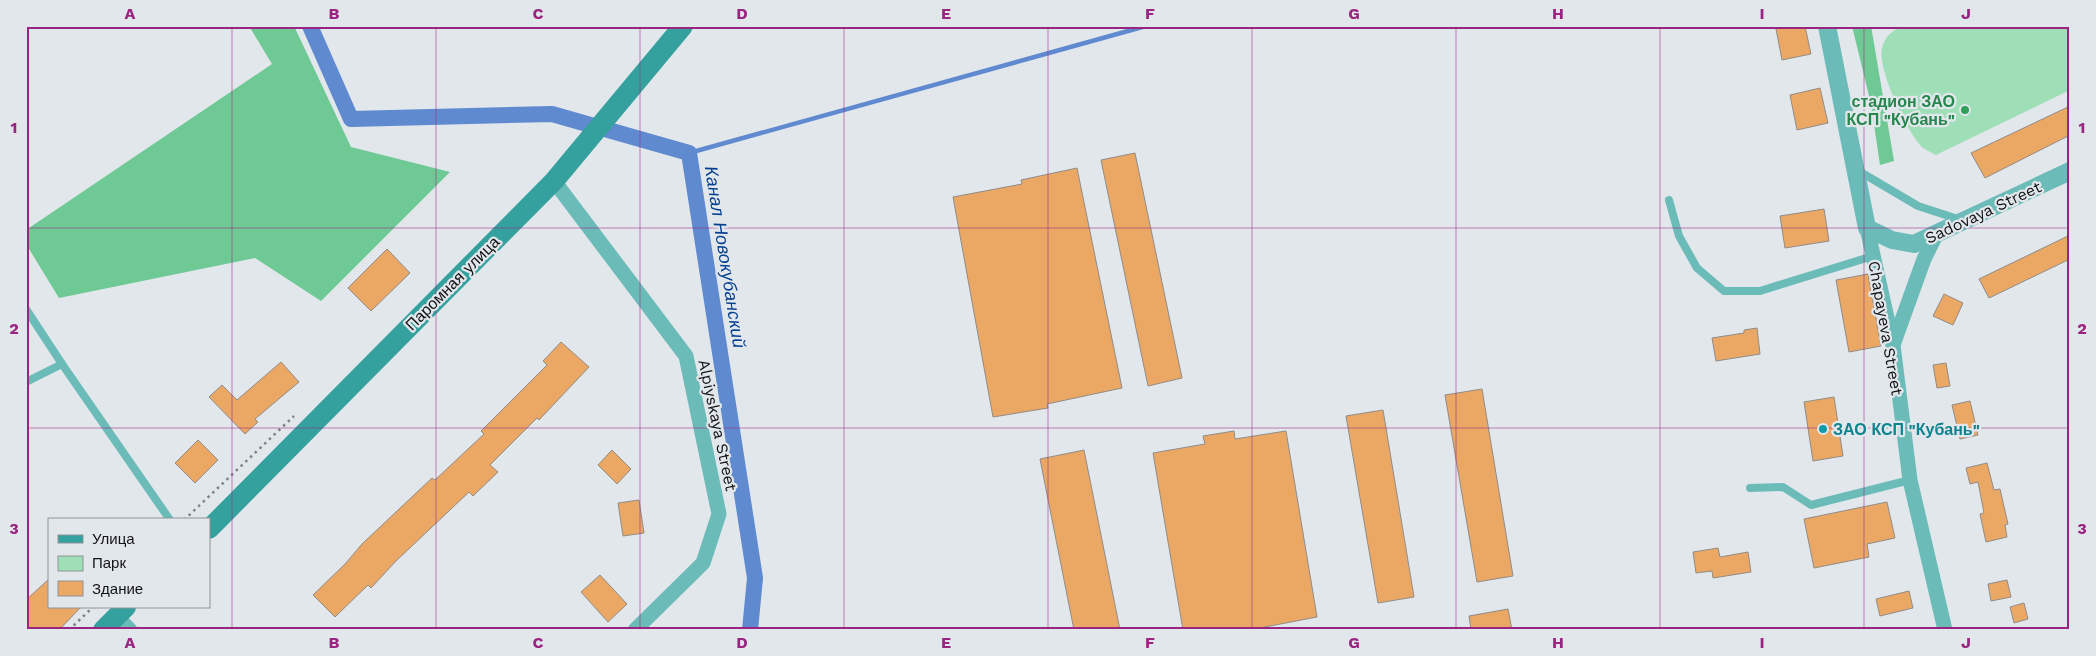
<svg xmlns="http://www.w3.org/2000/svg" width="2096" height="656" font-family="'Work Sans',sans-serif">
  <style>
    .green { fill: #9fdfb8 }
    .forest { fill: #6ec995 }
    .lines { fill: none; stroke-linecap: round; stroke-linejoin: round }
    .stream { stroke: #5f8ad0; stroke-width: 4.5 }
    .canal { stroke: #5f8ad0; stroke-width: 16 }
    .building { fill: #eba865; stroke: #918b87 }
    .path { stroke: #7e8285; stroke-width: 2.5; stroke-dasharray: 2.5 4; stroke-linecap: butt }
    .service { stroke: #6bbbb8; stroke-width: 8 }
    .minor { stroke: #6bbbb8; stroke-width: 15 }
    .tertiary { stroke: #6bbbb8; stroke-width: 18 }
    .secondary { stroke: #35a19e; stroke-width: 20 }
    .grid { fill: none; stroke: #9a2580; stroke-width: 1; stroke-opacity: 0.55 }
    .leisure-dot { fill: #2e9e5b; stroke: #e2e7ec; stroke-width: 2 }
    .culture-dot { fill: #0f9aa8; stroke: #e2e7ec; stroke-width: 2 }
    .labels { text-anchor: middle; stroke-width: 4.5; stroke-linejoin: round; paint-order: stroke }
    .leisure-label { font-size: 16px; font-weight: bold; fill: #27864d; stroke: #e2e7ec; text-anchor: end }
    .street-label { font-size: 16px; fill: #121315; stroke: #e2e7ec }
    .culture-label { font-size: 16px; font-weight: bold; fill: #0d838f; stroke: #e2e7ec; text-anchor: start }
    .water-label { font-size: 18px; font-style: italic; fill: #053f90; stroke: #e2e7ec }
    .neatline { fill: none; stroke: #9a2580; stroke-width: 2 }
    .grid-label { font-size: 16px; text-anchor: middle; font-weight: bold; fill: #9a2580 }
  </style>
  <rect width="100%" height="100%" fill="#e2e7ec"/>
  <path class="green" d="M 1902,26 L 2070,26 L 2070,90 L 1936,155 C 1931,152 1924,150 1920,145 C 1906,129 1877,69 1882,48 C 1885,36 1892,31 1902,26 Z"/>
  <g class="forest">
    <polygon points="249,26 294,26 351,147 450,172 321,301 255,258 59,298 26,244 26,230 272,64"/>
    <polygon points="1852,26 1871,26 1894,161 1880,165 1871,104"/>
  </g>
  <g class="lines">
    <polyline class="stream" points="689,153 1146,26"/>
    <polyline class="canal" points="310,26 351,119 552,114 689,153 755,578 750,630"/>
  </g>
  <g class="building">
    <polygon points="1790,26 1805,26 1811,54 1782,60 1776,29"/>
    <polygon points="1820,88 1828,123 1797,130 1790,95"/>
    <polygon points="2070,106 2070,135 1985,178 1971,153"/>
    <polygon points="1135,153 1182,378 1148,386 1101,160"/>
    <polygon points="1077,168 1122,388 1047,404 1048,408 993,417 953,197 1022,184 1021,180"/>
    <polygon points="1824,209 1829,241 1785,248 1780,216"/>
    <polygon points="2070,235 2070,259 1989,298 1979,279"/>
    <polygon points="387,249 410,273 371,311 348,288"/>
    <polygon points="1868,274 1881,346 1849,352 1836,280"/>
    <polygon points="1944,294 1963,303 1953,325 1933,316"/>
    <polygon points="1757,328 1760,354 1716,361 1712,338 1744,333 1744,330"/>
    <polygon points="561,342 589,367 539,420 537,418 490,465 498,472 473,496 469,492 395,562 371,588 368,585 335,617 313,595 345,564 362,544 432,478 435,480 484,434 481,431 547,365 543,361"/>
    <polygon points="281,362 299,382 255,419 258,422 245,434 209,397 222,385 237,400"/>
    <polygon points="1946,363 1950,386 1937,388 1933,365"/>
    <polygon points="1482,389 1513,576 1477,582 1445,395"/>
    <polygon points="1834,397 1843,456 1813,461 1804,402"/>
    <polygon points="1970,401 1978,435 1960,439 1952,405"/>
    <polygon points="1383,410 1414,597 1378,603 1346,416"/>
    <polygon points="1234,431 1235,439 1286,431 1317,617 1249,630 1183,630 1153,453 1205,444 1203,436"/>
    <polygon points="198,440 218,460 195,483 175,463"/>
    <polygon points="612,450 631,469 617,484 598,465"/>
    <polygon points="1084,450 1120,630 1074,630 1040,459"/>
    <polygon points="1987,463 1994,490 2000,489 2008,524 2005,525 2007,537 1986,542 1980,514 1984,513 1978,482 1970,484 1966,468"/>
    <polygon points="639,500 644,533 623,536 618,503"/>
    <polygon points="1887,502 1895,538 1867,544 1869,557 1814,568 1804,519"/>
    <polygon points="1718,548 1720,557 1748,552 1751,572 1713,578 1712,571 1696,573 1693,552"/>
    <polygon points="600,575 627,604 608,622 581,592"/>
    <polygon points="49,579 49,607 81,607 59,630 26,630 26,600"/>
    <polygon points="2007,580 2011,597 1991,601 1988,584"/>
    <polygon points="1909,591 1913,608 1880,616 1876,599"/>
    <polygon points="2024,603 2028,619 2014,623 2010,607"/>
    <polygon points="1508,609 1512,630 1471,630 1469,616"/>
  </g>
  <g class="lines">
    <g class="path">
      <polyline points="184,520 294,416"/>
      <polyline points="69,630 93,607"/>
    </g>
    <g class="service">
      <polyline points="1857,170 1918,206 1961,220"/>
      <polyline points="1669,200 1679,236 1697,268 1724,291 1760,291 1873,256"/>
      <polyline points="26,309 62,364 26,382"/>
      <polyline points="62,364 170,520"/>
      <polyline points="1750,488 1783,487 1811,505 1910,480"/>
    </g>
    <g class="minor">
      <polyline points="554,181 686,356 719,514 703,563 635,630"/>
      <polyline points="1867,228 1893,345 1910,480 1945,630"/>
      <polyline points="1893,345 1924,259 1937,233"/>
      <polyline points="116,616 130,630"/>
    </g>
    <polyline class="tertiary" points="1827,26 1867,228 1892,240 1914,244 2070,171"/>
    <g class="secondary">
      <polyline points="209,529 554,181 683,26"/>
      <polyline points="103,630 126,607"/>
    </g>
  </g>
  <path class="grid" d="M 232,26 L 232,630M 436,26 L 436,630M 640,26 L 640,630M 844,26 L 844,630M 1048,26 L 1048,630M 1252,26 L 1252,630M 1456,26 L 1456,630M 1660,26 L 1660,630M 1864,26 L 1864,630M 26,228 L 2070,228M 26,428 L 2070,428"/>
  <circle class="leisure-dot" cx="1965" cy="110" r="5"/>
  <circle class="culture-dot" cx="1823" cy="429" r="5"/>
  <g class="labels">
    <g class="leisure-label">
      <text x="1955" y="107">стадион ЗАО<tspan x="1955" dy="18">КСП "Кубань"</tspan></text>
    </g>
    <g class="street-label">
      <text transform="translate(1983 212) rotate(-25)" y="6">Sadovaya Street</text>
      <text transform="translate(452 283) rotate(-45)" y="6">Паромная улица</text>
      <text transform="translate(1886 328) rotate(80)" y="6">Chapayeva Street</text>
      <text transform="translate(718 425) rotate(78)" y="6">Alpiyskaya Street</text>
    </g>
    <g class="culture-label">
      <text x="1833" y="435">ЗАО КСП "Кубань"</text>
    </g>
    <g class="water-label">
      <text transform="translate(725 257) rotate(81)" y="6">Канал Новокубанский</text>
    </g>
  </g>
  <rect width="2096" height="656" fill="none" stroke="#e2e7ec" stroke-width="55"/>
  <rect x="48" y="518" width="162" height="90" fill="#e2e7ec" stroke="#8f9296"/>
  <rect x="58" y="535" width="25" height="8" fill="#35a19e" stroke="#8f9296"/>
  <text x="92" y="544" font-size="15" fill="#121315">Улица</text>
  <rect x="58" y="556" width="25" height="15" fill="#9fdfb8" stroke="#8f9296"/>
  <text x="92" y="568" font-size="15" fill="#121315">Парк</text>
  <rect x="58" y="581" width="25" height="15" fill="#eba865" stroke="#8f9296"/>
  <text x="92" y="594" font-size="15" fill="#121315">Здание</text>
  <rect x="28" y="28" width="2040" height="600" class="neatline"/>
  <g class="grid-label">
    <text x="130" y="19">A</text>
    <text x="334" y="19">B</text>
    <text x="538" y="19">C</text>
    <text x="742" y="19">D</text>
    <text x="946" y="19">E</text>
    <text x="1150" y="19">F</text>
    <text x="1354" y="19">G</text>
    <text x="1558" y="19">H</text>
    <text x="1762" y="19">I</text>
    <text x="1966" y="19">J</text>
    <text x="14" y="133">1</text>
    <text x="2082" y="133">1</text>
    <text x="14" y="334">2</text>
    <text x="2082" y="334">2</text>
    <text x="14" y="534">3</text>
    <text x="2082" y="534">3</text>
    <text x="130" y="648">A</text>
    <text x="334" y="648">B</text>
    <text x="538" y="648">C</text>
    <text x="742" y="648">D</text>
    <text x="946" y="648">E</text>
    <text x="1150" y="648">F</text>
    <text x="1354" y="648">G</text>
    <text x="1558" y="648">H</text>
    <text x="1762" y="648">I</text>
    <text x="1966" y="648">J</text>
  </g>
</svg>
